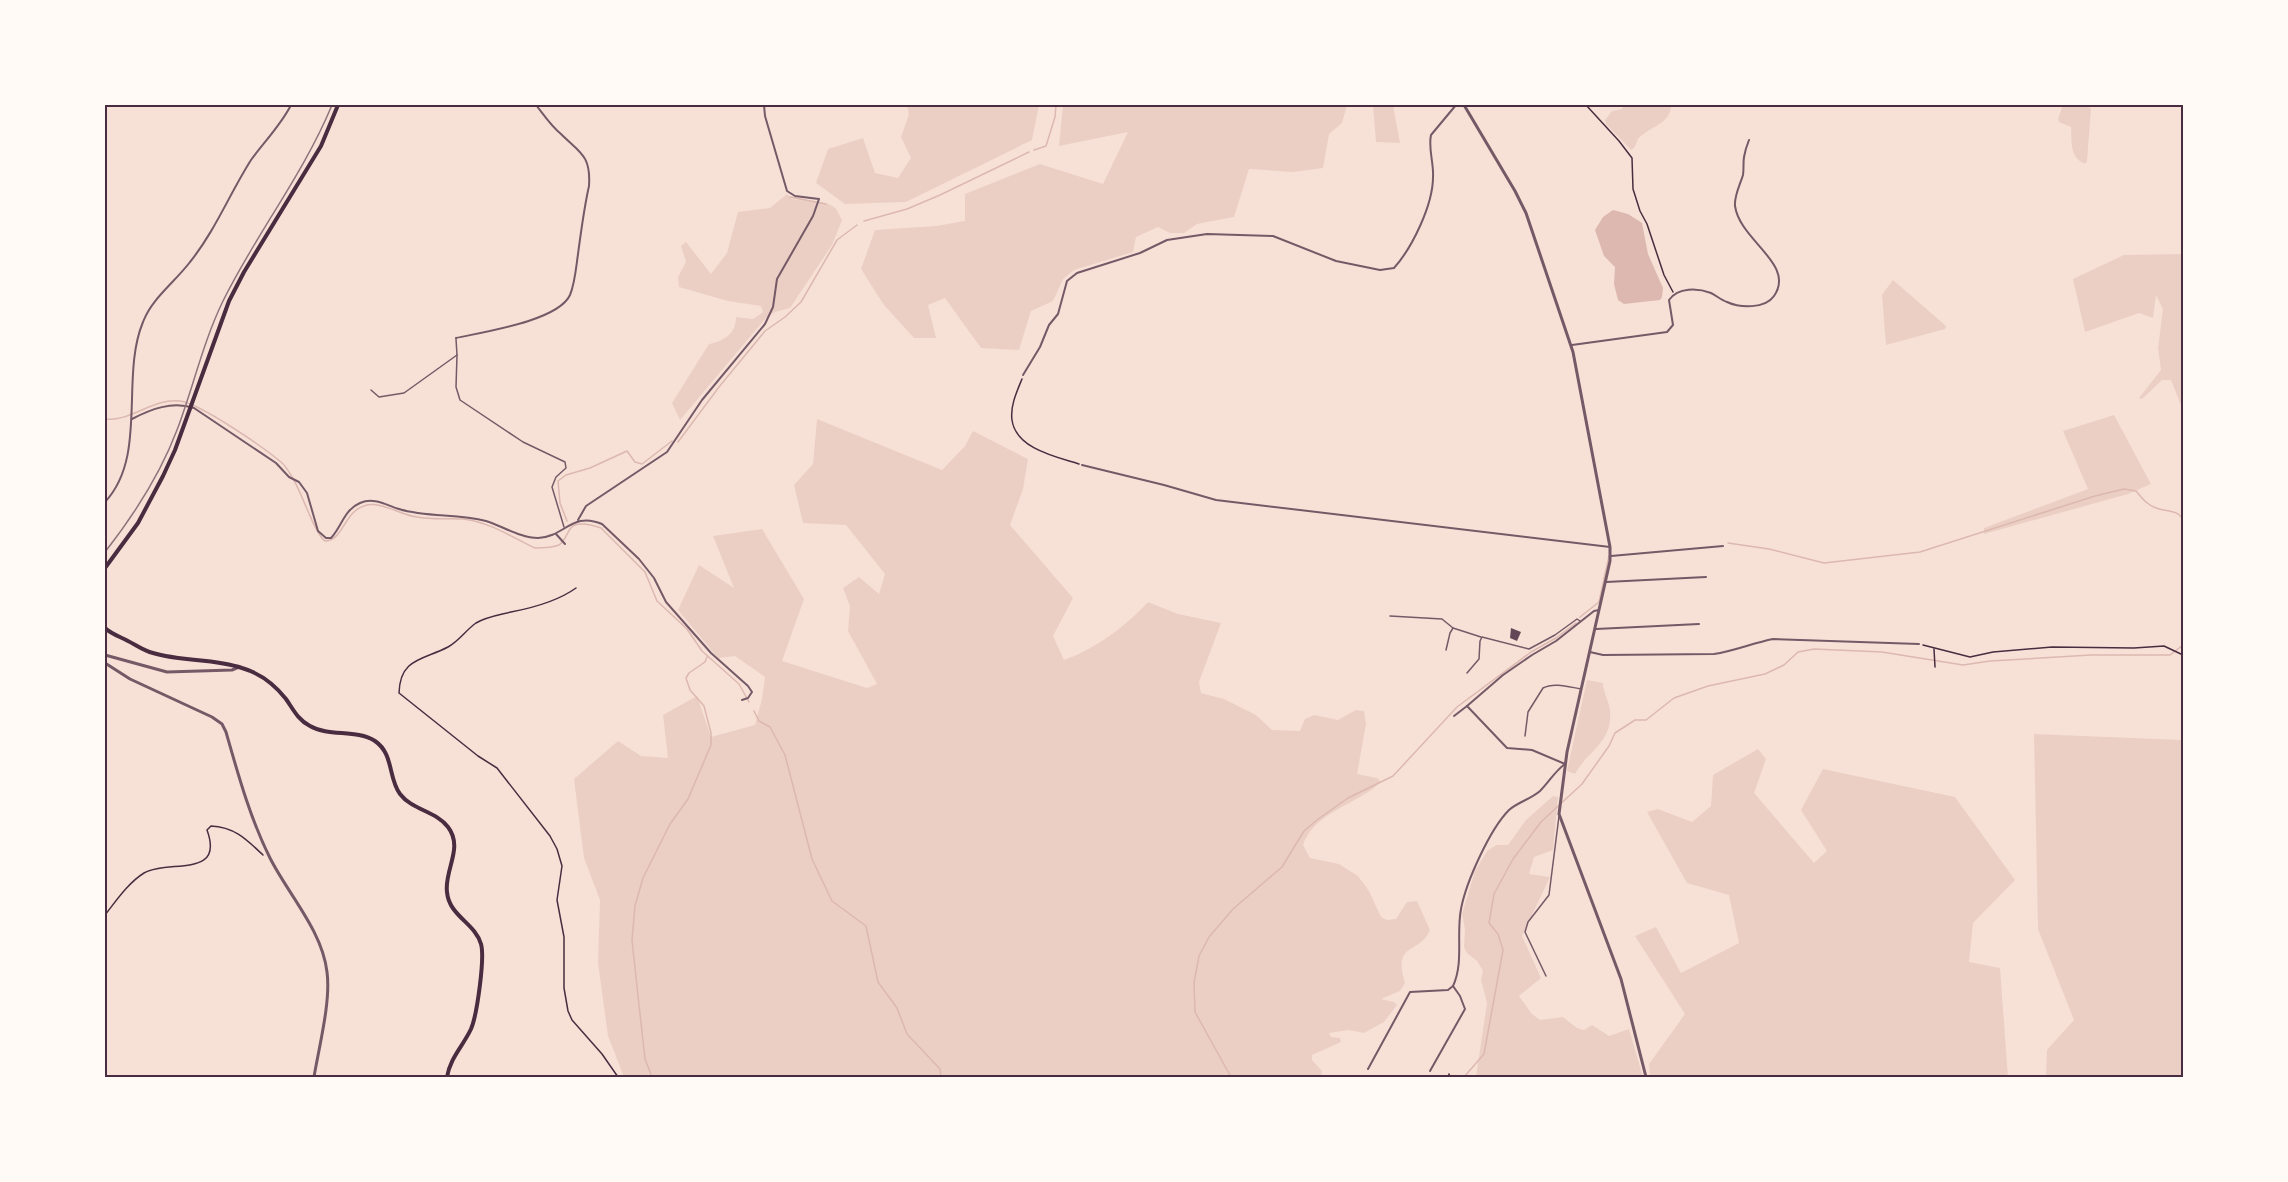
<svg xmlns="http://www.w3.org/2000/svg" width="2288" height="1182" font-family="'Titillium Web',sans-serif">
  <style>
    .green { fill: #ebcfc5 }
    .water { fill: #dcb8b0 }
    .lines { fill: none; stroke-linecap: round; stroke-linejoin: round }
    .stream { stroke: #dcb8b0; stroke-width: 1.5 }
    .building { fill: #644757 }
    .path { stroke: #4a2c40; stroke-width: 1.5 }
    .service { stroke: #755966; stroke-width: 1.5 }
    .minor { stroke: #755966; stroke-width: 2 }
    .tertiary { stroke: #755966; stroke-width: 3 }
    .secondary { stroke: #4a2c40; stroke-width: 4 }
    .rail { stroke: #8f747c; stroke-width: 1.5 }
    .neatline { fill: none; stroke: #4a2c40; stroke-width: 2 }
  </style>
  <rect width="100%" height="100%" fill="#f7e1d7"/>
  <g class="green">
    <polygon points="907,105 1039,105 1032,140 906,202 845,204 816,183 828,149 863,138 875,173 898,178 911,158 901,137 909,114"/>
    <polygon points="1063,105 1347,105 1342,123 1329,134 1323,168 1293,172 1249,169 1234,217 1197,224 1184,233 1170,233 1158,227 1136,237 1133,252 1074,270 1063,279 1053,301 1031,311 1019,350 981,348 945,298 928,305 936,338 914,338 884,305 861,269 875,230 936,226 965,221 965,194 1040,164 1103,184 1128,132 1059,146"/>
    <polygon points="1373,105 1393,105 1400,143 1376,142"/>
    <path d="M 1624,105 L 1671,105 C 1672,124 1646,128 1638,139 C 1637,141 1635,147 1634,148 L 1631,150 L 1606,124 L 1605,120 L 1612,111 L 1622,109 Z"/>
    <path d="M 2063,105 L 2087,105 L 2091,109 L 2087,161 L 2085,164 C 2069,157 2072,141 2071,127 L 2059,122 L 2058,119 Z"/>
    <path d="M 787,194 L 792,199 C 803,201 827,200 835,208 C 838,211 840,217 842,220 L 832,245 L 790,308 L 775,312 L 766,318 L 680,420 L 672,403 L 709,344 C 724,341 736,334 736,317 L 753,319 L 763,312 L 761,306 L 728,301 L 679,287 L 678,277 L 686,262 L 681,246 L 686,242 L 711,274 L 727,253 L 738,212 L 770,208 Z"/>
    <polygon points="2183,254 2183,410 2171,380 2162,380 2142,399 2139,398 2161,370 2158,348 2163,309 2156,295 2153,318 2139,313 2085,332 2073,279 2124,255"/>
    <polygon points="1893,280 1946,326 1945,329 1886,345 1882,295"/>
    <polygon points="2114,415 2151,484 2128,494 1984,534 1984,528 2088,489 2063,431"/>
    <path d="M 817,419 L 942,470 L 965,446 L 973,431 L 1028,459 L 1023,489 L 1010,525 L 1073,598 L 1053,636 L 1064,660 C 1095,649 1125,627 1148,602 L 1178,614 L 1221,623 L 1199,682 L 1201,693 L 1224,699 L 1256,715 L 1272,730 L 1300,731 L 1305,719 L 1314,715 L 1338,720 L 1356,710 L 1364,711 L 1366,724 L 1357,774 L 1377,778 L 1381,782 C 1358,804 1314,812 1303,845 L 1310,858 L 1339,864 L 1358,876 L 1369,891 L 1381,917 L 1387,920 L 1396,919 L 1407,902 L 1417,901 L 1430,930 C 1420,955 1392,941 1405,983 L 1400,991 L 1381,999 L 1394,1002 L 1397,1005 L 1384,1022 L 1364,1033 L 1349,1030 L 1329,1033 L 1331,1037 L 1340,1038 L 1341,1042 L 1312,1055 L 1312,1060 L 1322,1071 L 1321,1077 L 624,1077 L 608,1036 L 598,963 L 600,900 L 584,858 L 574,779 L 618,741 L 641,756 L 668,758 L 663,715 L 697,696 L 711,737 L 755,725 L 762,699 L 765,677 L 735,656 L 718,658 L 678,610 L 699,565 L 734,588 L 713,536 L 762,529 L 804,599 L 782,661 L 867,688 L 877,684 L 848,631 L 850,606 L 843,588 L 859,577 L 879,594 L 885,574 L 846,525 L 803,523 L 794,485 L 813,464 Z"/>
    <path d="M 1587,680 L 1603,683 C 1603,692 1609,701 1610,710 C 1613,743 1588,750 1575,774 L 1567,771 Z"/>
    <polygon points="2034,734 2183,740 2183,1077 2046,1077 2047,1050 2074,1020 2038,929"/>
    <polygon points="1758,749 1766,759 1754,793 1814,863 1827,851 1801,810 1823,769 1955,797 2015,880 1973,923 1969,962 2000,968 2008,1077 1650,1077 1649,1064 1685,1014 1635,936 1656,927 1681,973 1739,943 1729,895 1687,883 1647,812 1658,809 1692,822 1711,806 1713,775"/>
    <polygon points="1553,796 1558,797 1553,850 1534,857 1529,874 1550,877 1522,936 1541,978 1519,996 1532,1014 1540,1020 1563,1017 1577,1028 1584,1030 1592,1025 1609,1036 1629,1029 1643,1077 1476,1077 1487,1003 1481,980 1483,971 1477,961 1467,953 1464,947 1465,929 1462,914 1475,871 1487,851 1496,845 1508,845 1526,820"/>
  </g>
  <polygon class="water" points="1613,210 1628,214 1642,223 1648,254 1663,288 1662,297 1660,300 1624,304 1618,300 1614,284 1615,267 1604,256 1595,230 1603,217"/>
  <g class="lines">
    <g class="stream">
      <polyline points="1034,150 1046,146 1055,117 1056,105"/>
      <polyline points="790,197 826,204"/>
      <polyline points="864,221 907,209 940,195 1029,152"/>
      <path d="M 105,419 C 131,422 152,398 180,401 C 201,404 263,447 281,462 C 286,466 289,472 292,477 C 301,490 315,535 325,541 C 343,541 344,512 364,506 C 380,500 400,515 417,517 C 432,520 448,518 463,519 C 489,522 512,537 535,548 C 542,548 552,548 559,545 C 565,541 566,535 570,529 C 576,520 592,525 601,528 L 645,572 L 657,601 L 687,629 L 702,651 L 739,684 L 749,702"/>
      <polyline points="678,442 719,387 765,331 785,317 801,302 837,240 857,225"/>
      <polyline points="567,521 560,503 558,481 566,475 590,468 627,451 635,462 642,464 672,441"/>
      <path d="M 1728,543 L 1769,549 L 1824,563 L 1920,552 L 2095,496 L 2124,489 L 2136,491 C 2142,498 2147,505 2156,508 C 2166,512 2178,509 2183,520"/>
      <polyline points="1580,617 1599,602 1609,556"/>
      <polyline points="754,711 759,721 770,727 785,755 812,859 832,901 866,926 878,982 897,1008 907,1034 940,1069 941,1077"/>
      <polyline points="652,1077 645,1059 638,996 632,940 635,906 643,878 670,824 688,799 711,745 711,733 704,706 690,690 686,678 689,673 705,662 707,657"/>
      <polyline points="1231,1077 1195,1012 1194,983 1199,956 1209,937 1233,909 1282,867 1304,831 1317,820 1348,798 1393,776 1457,707 1531,652 1556,638 1576,623"/>
      <polyline points="1464,1077 1484,1054 1503,950 1498,934 1489,923 1494,894 1513,859 1541,822 1582,784 1609,746 1615,733 1635,720 1646,720 1674,698 1708,686 1765,674 1784,665 1798,652 1814,649 1882,652 1963,665 1990,661 2091,655 2170,655 2183,645"/>
    </g>
  </g>
  <polygon class="building" points="1511,628 1521,632 1517,641 1510,638"/>
  <g class="lines">
    <g class="path">
      <polyline points="1586,105 1619,141 1632,158 1633,189 1640,211 1647,224 1664,275 1673,292"/>
      <path d="M 1022,379 C 1017,391 1010,406 1012,420 C 1016,449 1057,457 1079,464"/>
      <path d="M 576,588 C 558,601 532,608 511,612 C 499,615 486,617 476,623 C 466,630 459,641 448,647 C 423,660 400,658 399,693 L 478,756 L 497,768 L 550,836 L 557,849 L 562,866 L 557,900 L 564,937 L 564,988 L 568,1011 L 572,1020 L 602,1054 L 618,1077"/>
      <polyline points="1923,645 1970,657 1993,652 2052,647 2134,648 2164,646 2183,655"/>
      <polyline points="1934,649 1935,667"/>
      <path d="M 105,915 C 116,901 128,883 144,873 C 168,859 225,879 207,830 L 211,826 C 235,827 247,840 263,855"/>
      <polyline points="1449,1074 1450,1077"/>
    </g>
    <g class="service">
      <polyline points="457,355 456,387 460,400 523,442 565,462 566,468 556,477 552,487 564,527"/>
      <polyline points="371,390 379,397 404,393 457,355 456,339"/>
      <polyline points="1390,616 1442,619 1453,628"/>
      <polyline points="1446,650 1450,633 1453,628 1481,637"/>
      <polyline points="1467,673 1479,659 1480,641 1482,637 1529,649 1555,635 1577,619 1580,621"/>
      <path d="M 1525,736 L 1528,712 L 1543,688 C 1554,682 1569,687 1581,689"/>
      <polyline points="1546,976 1525,932 1528,922 1549,895 1559,816"/>
    </g>
    <g class="minor">
      <path d="M 456,338 C 483,332 558,321 570,295 C 575,283 576,268 578,254 C 581,232 584,208 589,186 C 591,155 580,153 561,134 C 551,126 544,115 536,105"/>
      <path d="M 1572,345 L 1667,332 L 1673,325 L 1669,300 C 1678,287 1698,288 1711,293 C 1717,296 1721,300 1727,302 C 1740,308 1765,309 1774,296 C 1796,264 1740,241 1735,206 C 1734,196 1740,185 1743,175 C 1744,169 1743,163 1744,157 C 1745,151 1747,145 1749,140"/>
      <path d="M 1023,375 L 1040,347 L 1049,325 L 1058,314 L 1067,281 L 1077,273 L 1140,253 L 1167,240 L 1207,234 L 1273,236 L 1336,261 L 1380,270 L 1394,268 C 1412,248 1433,205 1433,177 C 1434,163 1428,149 1431,135 L 1456,105"/>
      <path d="M 132,419 C 151,409 172,401 194,408 L 276,463 L 289,477 L 299,482 L 307,493 L 318,531 L 326,538 L 331,538 C 342,526 344,510 360,503 C 374,497 386,505 399,509 C 428,518 457,513 486,521 C 502,526 521,538 538,538 C 565,537 572,511 602,524 L 639,559 L 654,578 L 666,602 L 711,653 L 748,686 L 752,692 L 748,698 L 742,700"/>
      <polyline points="1082,465 1164,485 1216,500 1610,547"/>
      <path d="M 105,502 C 148,456 120,377 143,322 C 152,298 175,282 190,262 C 215,231 230,193 251,160 C 264,142 281,125 291,105"/>
      <polyline points="578,520 586,506 667,452 702,400 765,324 773,307 777,279 813,216 819,199 795,196 787,191 765,116 764,105"/>
      <polyline points="556,534 565,544"/>
      <polyline points="1611,556 1723,546"/>
      <polyline points="1606,582 1706,577"/>
      <polyline points="1596,629 1699,624"/>
      <path d="M 1590,652 L 1603,655 L 1714,654 C 1734,651 1753,643 1773,639 L 1919,644"/>
      <polyline points="1454,716 1467,706"/>
      <path d="M 1368,1069 L 1410,992 L 1448,990 L 1453,986 C 1464,963 1456,934 1461,909 C 1466,882 1490,829 1509,810 C 1518,802 1531,799 1540,791 C 1549,782 1555,771 1565,764 L 1532,750 L 1507,748 L 1467,706 L 1503,675 L 1532,655 L 1556,641 L 1594,611 L 1599,610"/>
      <polyline points="1430,1071 1465,1009 1460,996 1453,986"/>
    </g>
    <g class="tertiary">
      <polyline points="1464,105 1515,191 1526,213 1573,352 1610,547 1610,561 1567,752 1559,814 1621,979 1646,1077"/>
      <polyline points="105,655 167,672 232,670 239,667"/>
      <path d="M 105,663 L 130,679 L 212,717 L 222,724 L 226,732 C 238,774 250,818 270,858 C 288,894 322,930 327,972 C 331,1001 319,1047 314,1077"/>
    </g>
    <g class="secondary">
      <polyline points="105,568 138,523 163,476 175,450 229,301 244,272 321,146 338,105"/>
      <path d="M 105,628 C 111,634 121,637 128,641 C 136,645 144,651 153,653 C 182,662 214,658 242,668 C 259,673 275,685 286,699 C 293,709 298,720 310,726 C 329,737 356,729 375,741 C 394,754 388,778 400,794 C 412,810 436,811 448,827 C 464,848 444,870 447,892 C 449,916 475,923 481,944 C 485,958 477,1015 471,1029 C 463,1046 450,1058 447,1077"/>
    </g>
    <path class="rail" d="M 105,552 C 134,515 160,475 177,430 C 193,388 203,342 223,301 C 256,234 303,175 332,105"/>
  </g>
  <rect width="2288" height="1182" fill="none" stroke="#fffaf5" stroke-width="213"/>
  <rect x="106" y="106" width="2076" height="970" class="neatline"/>
</svg>
